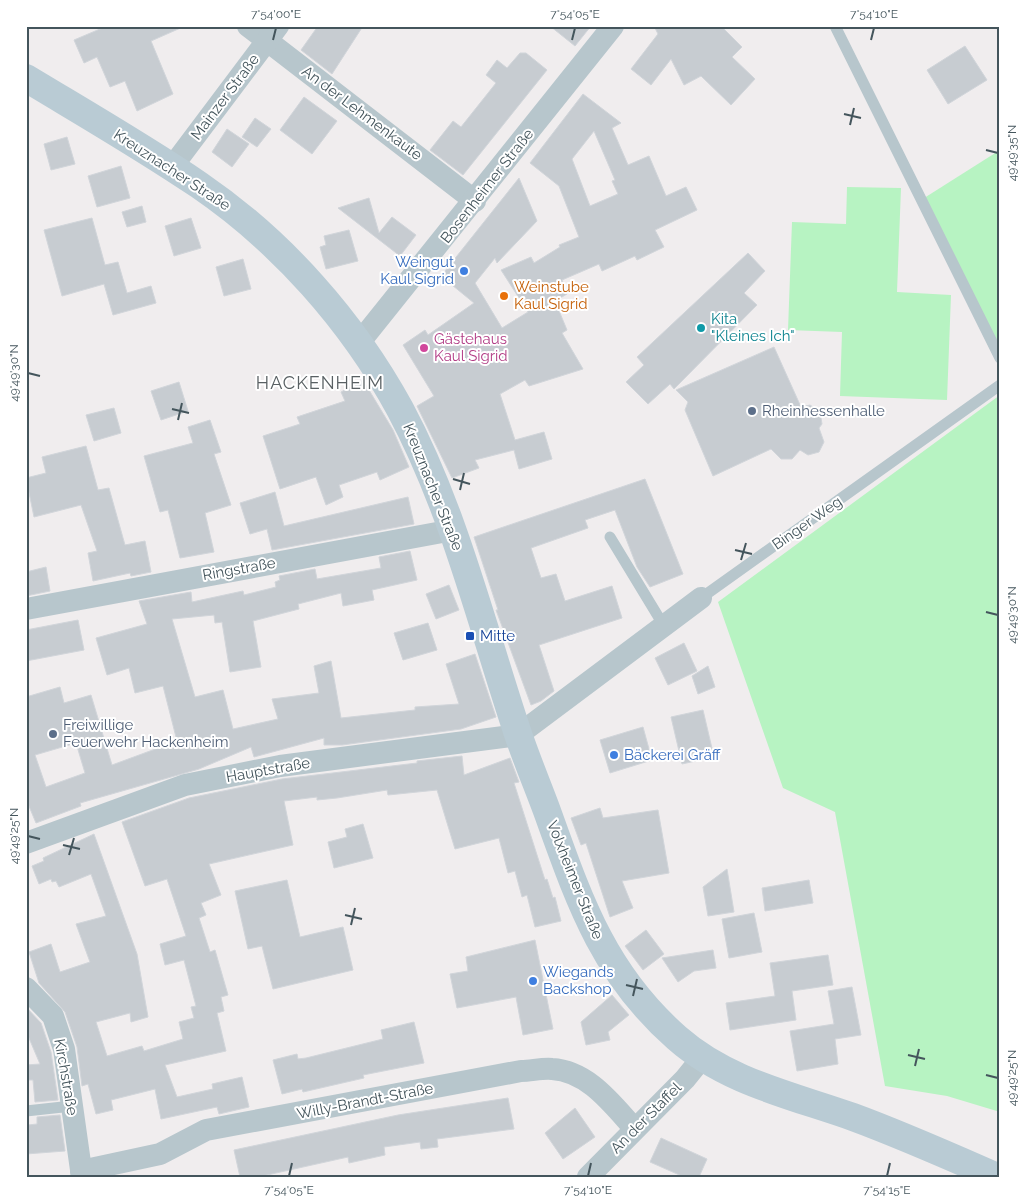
<svg xmlns="http://www.w3.org/2000/svg" width="1026" height="1203" font-family="Raleway,sans-serif">
  <style>
    .green { fill: #b7f3c2 }
    .building { fill: #c7ccd1; stroke: #d1d5da; fill-rule: evenodd }
    .lines { fill: none; stroke-linecap: round; stroke-linejoin: round }
    .service { stroke: #b7c6cc; stroke-width: 11 }
    .minor { stroke: #b7c6cc; stroke-width: 22 }
    .secondary { stroke: #b9cbd4; stroke-width: 28 }
    .ticks { fill: none; stroke: #44555c; stroke-width: 2 }
    .shop-dot { fill: #3f7fe0; stroke: #fff; stroke-width: 2 }
    .food-dot { fill: #e8710a; stroke: #fff; stroke-width: 2 }
    .culture-dot { fill: #0f9aa8; stroke: #fff; stroke-width: 2 }
    .hotel-dot { fill: #d1479c; stroke: #fff; stroke-width: 2 }
    .service-dot { fill: #5c6f8a; stroke: #fff; stroke-width: 2 }
    .transit-dot { fill: #1a4fb4; stroke: #fff; stroke-width: 2 }
    .labels { text-anchor: middle; stroke-width: 4; stroke-linejoin: round; paint-order: stroke }
    .street-label { font-size: 15px; fill: #44555c; stroke: #fff }
    .shop-label { font-size: 15px; fill: #366cbe; stroke: #fff; text-anchor: start }
    .food-label { font-size: 15px; fill: #c56008; stroke: #fff; text-anchor: start }
    .culture-label { font-size: 15px; fill: #0d838f; stroke: #fff; text-anchor: start }
    .hotel-label { font-size: 15px; fill: #b23c85; stroke: #fff; text-anchor: start }
    .service-label { font-size: 15px; fill: #4e5e75; stroke: #fff; text-anchor: start }
    .transit-label { font-size: 15px; fill: #164399; stroke: #fff; text-anchor: start }
    .quarter-label { font-size: 18px; letter-spacing: 1px; fill: #596063; stroke: #fff }
    .neatline { fill: none; stroke: #44555c; stroke-width: 2 }
    .ticks-label { font-size: 12px; text-anchor: middle; fill: #44555c }
  </style>
  <rect width="100%" height="100%" fill="#f0edee"/>
  <g class="green">
    <polygon points="1000,150 1000,358 921,200"/>
    <polygon points="847,187 901,188 897,292 951,295 947,400 840,396 842,332 788,330 792,222 846,224"/>
    <polygon points="1000,395 1000,1112 947,1096 885,1086 835,812 783,788 718,602"/>
  </g>
  <g class="building">
    <polygon points="107,26 185,26 151,41 173,94 137,111 125,81 110,87 97,57 84,63 74,40"/>
    <polygon points="318,26 363,26 332,74 301,50"/>
    <polygon points="550,26 591,26 575,46"/>
    <polygon points="654,26 721,26 742,47 732,57 755,79 731,105 701,76 684,85 671,59 651,85 631,69 658,34"/>
    <polygon points="965,46 987,80 948,104 927,70"/>
    <polygon points="520,53 526,53 547,70 463,175 430,150 453,121 461,127 496,83 486,75 497,60 507,68"/>
    <path d="M 583,94 L 621,123 L 612,128 L 628,165 L 649,156 L 666,196 L 686,187 L 697,210 L 655,230 L 664,247 L 637,260 L 635,256 L 602,271 L 599,264 L 562,280 L 567,294 L 555,301 L 567,330 L 562,333 L 583,369 L 529,386 L 525,380 L 500,394 L 515,440 L 544,432 L 552,459 L 519,469 L 514,450 L 475,460 L 479,468 L 452,478 L 417,406 L 434,396 L 403,345 L 425,330 L 428,335 L 474,303 L 441,276 L 519,178 L 537,221 L 497,263 L 495,258 L 475,283 L 502,328 L 528,312 L 501,270 L 531,257 L 534,263 L 560,247 L 559,245 L 579,237 L 559,186 L 530,163 ZM 594,131 L 615,180 L 612,181 L 618,194 L 590,206 L 572,159 Z"/>
    <polygon points="304,97 337,121 312,154 280,130"/>
    <polygon points="255,118 271,129 257,147 242,137"/>
    <polygon points="227,129 249,144 232,167 212,152"/>
    <polygon points="67,137 75,164 51,170 44,144"/>
    <polygon points="121,166 130,198 97,207 88,176"/>
    <polygon points="369,198 379,233 392,217 416,235 400,256 338,208"/>
    <polygon points="142,206 146,222 127,227 122,212"/>
    <polygon points="92,218 105,265 118,262 127,293 151,286 156,303 113,315 104,284 62,296 44,230"/>
    <polygon points="191,218 201,248 174,256 165,226"/>
    <polygon points="349,230 358,261 326,269 320,247 326,245 324,236"/>
    <polygon points="748,253 765,271 744,293 757,305 674,389 670,384 648,404 626,382 644,365 637,357"/>
    <polygon points="243,259 251,289 224,296 216,267"/>
    <polygon points="774,347 801,407 810,405 820,412 822,424 819,428 824,442 819,452 808,455 800,450 792,459 781,459 771,449 713,476 685,410 688,402 676,390"/>
    <polygon points="363,380 393,430 409,467 380,480 377,472 339,485 343,497 326,505 316,477 280,489 263,436 300,424 297,417 345,401 341,392"/>
    <polygon points="179,382 188,411 161,420 151,391"/>
    <polygon points="114,408 121,433 94,441 86,415"/>
    <polygon points="210,420 221,452 214,454 231,505 205,513 214,552 180,558 168,510 160,512 144,456 193,443 188,427"/>
    <polygon points="86,446 98,490 109,488 125,545 145,541 151,572 131,576 130,573 93,581 88,553 97,551 81,505 34,517 26,478 46,473 42,457"/>
    <polygon points="645,479 683,574 650,587 637,567 615,510 585,520 588,528 531,548 541,578 556,574 565,601 612,586 622,618 539,645 554,691 541,701 531,705 496,610 498,610 474,537"/>
    <polygon points="275,492 284,526 408,497 414,524 272,550 267,529 250,534 240,503"/>
    <path d="M 410,551 L 417,580 L 372,590 L 374,600 L 343,606 L 341,593 L 298,604 L 299,609 L 253,621 L 261,667 L 230,672 L 222,622 L 215,623 L 214,615 L 172,619 L 195,697 L 223,690 L 233,729 L 278,719 L 272,699 L 319,693 L 314,666 L 331,661 L 341,718 L 415,710 L 415,707 L 459,704 L 446,664 L 475,654 L 496,717 L 461,729 L 342,745 L 324,745 L 324,738 L 254,757 L 251,747 L 199,769 L 80,803 L 81,806 L 36,823 L 26,799 L 26,697 L 60,687 L 64,703 L 91,695 L 112,765 L 177,741 L 163,686 L 135,693 L 129,668 L 107,675 L 96,638 L 147,624 L 139,601 L 191,592 L 192,602 L 243,591 L 244,595 L 276,587 L 275,582 L 280,580 L 279,576 L 315,569 L 317,579 L 381,568 L 379,557 ZM 76,743 L 85,773 L 46,787 L 35,755 Z"/>
    <polygon points="46,567 50,591 26,596 26,572"/>
    <polygon points="449,585 459,610 436,619 426,594"/>
    <polygon points="78,620 84,650 26,661 26,630"/>
    <polygon points="428,623 437,650 403,660 394,633"/>
    <polygon points="684,643 697,671 668,685 655,658"/>
    <polygon points="708,666 715,687 698,694 692,676"/>
    <polygon points="703,710 714,757 682,764 671,717"/>
    <polygon points="643,727 652,760 610,773 600,740"/>
    <polygon points="462,756 464,775 510,758 519,782 514,783 545,880 547,879 553,898 555,897 561,921 535,927 527,895 522,897 515,871 508,873 499,838 455,849 437,790 388,795 387,790 337,798 317,800 317,797 284,801 293,845 209,864 221,895 201,903 206,915 199,918 210,952 215,950 228,995 221,997 224,1011 217,1013 226,1051 165,1065 177,1097 213,1089 212,1084 242,1077 249,1107 219,1114 217,1107 161,1119 155,1089 111,1100 113,1110 96,1114 88,1084 82,1086 77,1047 65,1012 39,983 29,952 51,944 60,972 90,962 76,924 106,916 91,874 59,887 56,881 52,882 51,879 39,884 32,866 44,861 43,858 94,834 137,954 148,1017 131,1022 130,1013 96,1022 107,1056 142,1046 144,1051 183,1039 179,1022 194,1018 191,1007 196,1006 184,960 165,965 160,944 186,936 167,879 145,886 122,822 189,798 282,779 417,763 417,761"/>
    <polygon points="600,808 603,818 658,810 669,873 622,881 633,908 610,917 586,843 581,845 571,818"/>
    <polygon points="363,824 373,858 334,868 328,842 347,837 345,829"/>
    <polygon points="727,869 734,912 708,916 703,887"/>
    <polygon points="287,880 300,937 343,927 353,970 273,989 262,946 248,949 235,891"/>
    <polygon points="809,880 813,903 765,911 762,888"/>
    <polygon points="754,913 762,952 729,958 722,919"/>
    <polygon points="646,930 664,954 643,970 625,946"/>
    <polygon points="535,940 553,1029 523,1035 516,997 457,1008 450,974 468,971 466,957"/>
    <polygon points="713,950 716,968 694,971 678,982 662,958"/>
    <polygon points="828,955 833,985 792,991 796,1020 730,1030 726,1003 775,996 770,963"/>
    <polygon points="852,987 861,1035 835,1039 838,1064 797,1071 790,1031 834,1024 828,991"/>
    <polygon points="612,995 629,1015 608,1032 610,1040 586,1045 581,1022"/>
    <polygon points="26,1007 41,1023 51,1052 58,1100 35,1102 33,1080 26,1080 26,1065 40,1064 26,1031"/>
    <polygon points="414,1022 424,1063 363,1075 364,1078 303,1092 302,1089 282,1094 273,1060 297,1054 298,1059 306,1058 383,1039 381,1030"/>
    <polygon points="508,1098 514,1129 437,1139 438,1147 421,1149 420,1142 384,1147 385,1155 349,1163 348,1157 258,1177 240,1177 234,1150 398,1115"/>
    <polygon points="575,1108 595,1137 563,1159 545,1133"/>
    <polygon points="60,1115 65,1151 26,1154 28,1125 37,1124 37,1117"/>
    <polygon points="661,1138 707,1159 699,1177 684,1177 650,1162"/>
  </g>
  <g class="lines">
    <g class="service">
      <polyline points="835,26 1000,358"/>
      <polyline points="610,537 664,626"/>
      <polyline points="701,598 1000,385"/>
      <polyline points="26,1111 72,1106"/>
    </g>
    <g class="minor">
      <polyline points="248,26 475,201"/>
      <polyline points="172,167 278,26"/>
      <polyline points="359,343 613,26"/>
      <polyline points="26,609 453,530"/>
      <polyline points="26,843 185,785 280,766 518,735 701,598"/>
      <polyline points="26,988 53,1016 64,1049 82,1177"/>
      <path d="M 81,1171 L 160,1154 L 206,1130 L 521,1071 C 531,1071 542,1068 552,1069 C 588,1071 612,1104 634,1128"/>
      <polyline points="588,1177 685,1079 702,1058"/>
    </g>
    <path class="secondary" d="M 26,78 C 84,113 143,147 199,185 C 281,241 352,321 400,409 C 454,510 481,623 517,731 C 526,758 537,784 547,811 C 579,900 603,973 677,1038 C 727,1082 791,1095 853,1117 C 902,1135 949,1156 997,1177"/>
  </g>
  <path class="ticks" d="M 273,40 L 276,28M 572,40 L 575,28M 871,40 L 874,28M 844,114 L 861,118M 850,125 L 854,108M 986,150 L 998,153M 28,373 L 40,376M 172,409 L 189,413M 178,420 L 182,403M 453,479 L 470,484M 460,490 L 464,473M 735,550 L 752,554M 741,560 L 746,543M 986,612 L 998,615M 28,836 L 40,839M 63,845 L 80,849M 69,855 L 74,838M 345,915 L 362,919M 351,925 L 355,908M 626,985 L 643,989M 633,996 L 637,979M 908,1055 L 925,1059M 915,1066 L 919,1049M 986,1075 L 998,1078M 289,1176 L 292,1163M 588,1176 L 591,1163M 887,1176 L 890,1163"/>
  <g class="shop-dot">
    <circle cx="464" cy="271" r="5"/>
    <circle cx="614" cy="755" r="5"/>
    <circle cx="533" cy="981" r="5"/>
  </g>
  <circle class="food-dot" cx="504" cy="296" r="5"/>
  <circle class="culture-dot" cx="701" cy="328" r="5"/>
  <circle class="hotel-dot" cx="424" cy="348" r="5"/>
  <g class="service-dot">
    <circle cx="752" cy="411" r="5"/>
    <circle cx="53" cy="734" r="5"/>
  </g>
  <rect class="transit-dot" x="465" y="631" width="10" height="10" rx="2.5"/>
  <g class="labels">
    <g class="street-label">
      <text transform="translate(225 97) rotate(-53)" y="5">Mainzer Straße</text>
      <text transform="translate(362 113) rotate(37)" y="5">An der Lehmenkaute</text>
      <text transform="translate(172 170) rotate(33)" y="5">Kreuznacher Straße</text>
      <text transform="translate(487 186) rotate(-52)" y="5">Bosenheimer Straße</text>
      <text transform="translate(433 487) rotate(68)" y="5">Kreuznacher Straße</text>
      <text transform="translate(807 523) rotate(-35)" y="5">Binger Weg</text>
      <text transform="translate(239 569) rotate(-10)" y="5">Ringstraße</text>
      <text transform="translate(268 770) rotate(-10)" y="5">Hauptstraße</text>
      <text transform="translate(575 880) rotate(68)" y="5">Volxheimer Straße</text>
      <text transform="translate(66 1077) rotate(80)" y="5">Kirchstraße</text>
      <text transform="translate(365 1101) rotate(-11)" y="5">Willy-Brandt-Straße</text>
      <text transform="translate(646 1118) rotate(-45)" y="5">An der Staffel</text>
    </g>
    <g class="shop-label">
      <text x="454" y="267" text-anchor="end">Weingut<tspan x="454" dy="17">Kaul Sigrid</tspan></text>
      <text x="624" y="760">Bäckerei Gräff</text>
      <text x="543" y="977">Wiegands<tspan x="543" dy="17">Backshop</tspan></text>
    </g>
    <g class="food-label">
      <text x="514" y="292">Weinstube<tspan x="514" dy="17">Kaul Sigrid</tspan></text>
    </g>
    <g class="culture-label">
      <text x="711" y="324">Kita<tspan x="711" dy="17">"Kleines Ich"</tspan></text>
    </g>
    <g class="hotel-label">
      <text x="434" y="344">Gästehaus<tspan x="434" dy="17">Kaul Sigrid</tspan></text>
    </g>
    <g class="service-label">
      <text x="762" y="416">Rheinhessenhalle</text>
      <text x="63" y="730">Freiwillige<tspan x="63" dy="17">Feuerwehr Hackenheim</tspan></text>
    </g>
    <g class="transit-label">
      <text x="480" y="641">Mitte</text>
    </g>
    <g class="quarter-label">
      <text x="320" y="389">HACKENHEIM</text>
    </g>
  </g>
  <rect width="1026" height="1203" fill="none" stroke="#ffffff" stroke-width="55"/>
  <rect x="28" y="28" width="970" height="1148" class="neatline"/>
  <g class="ticks-label">
    <text x="276" y="18">7°54'00"E</text>
    <text x="575" y="18">7°54'05"E</text>
    <text x="874" y="18">7°54'10"E</text>
    <text transform="translate(1012 153) rotate(-90)" y="4">49°49'35"N</text>
    <text transform="translate(14 373) rotate(-90)" y="4">49°49'30"N</text>
    <text transform="translate(1012 615) rotate(-90)" y="4">49°49'30"N</text>
    <text transform="translate(14 836) rotate(-90)" y="4">49°49'25"N</text>
    <text transform="translate(1012 1078) rotate(-90)" y="4">49°49'25"N</text>
    <text x="289" y="1194">7°54'05"E</text>
    <text x="588" y="1194">7°54'10"E</text>
    <text x="887" y="1194">7°54'15"E</text>
  </g>
</svg>
